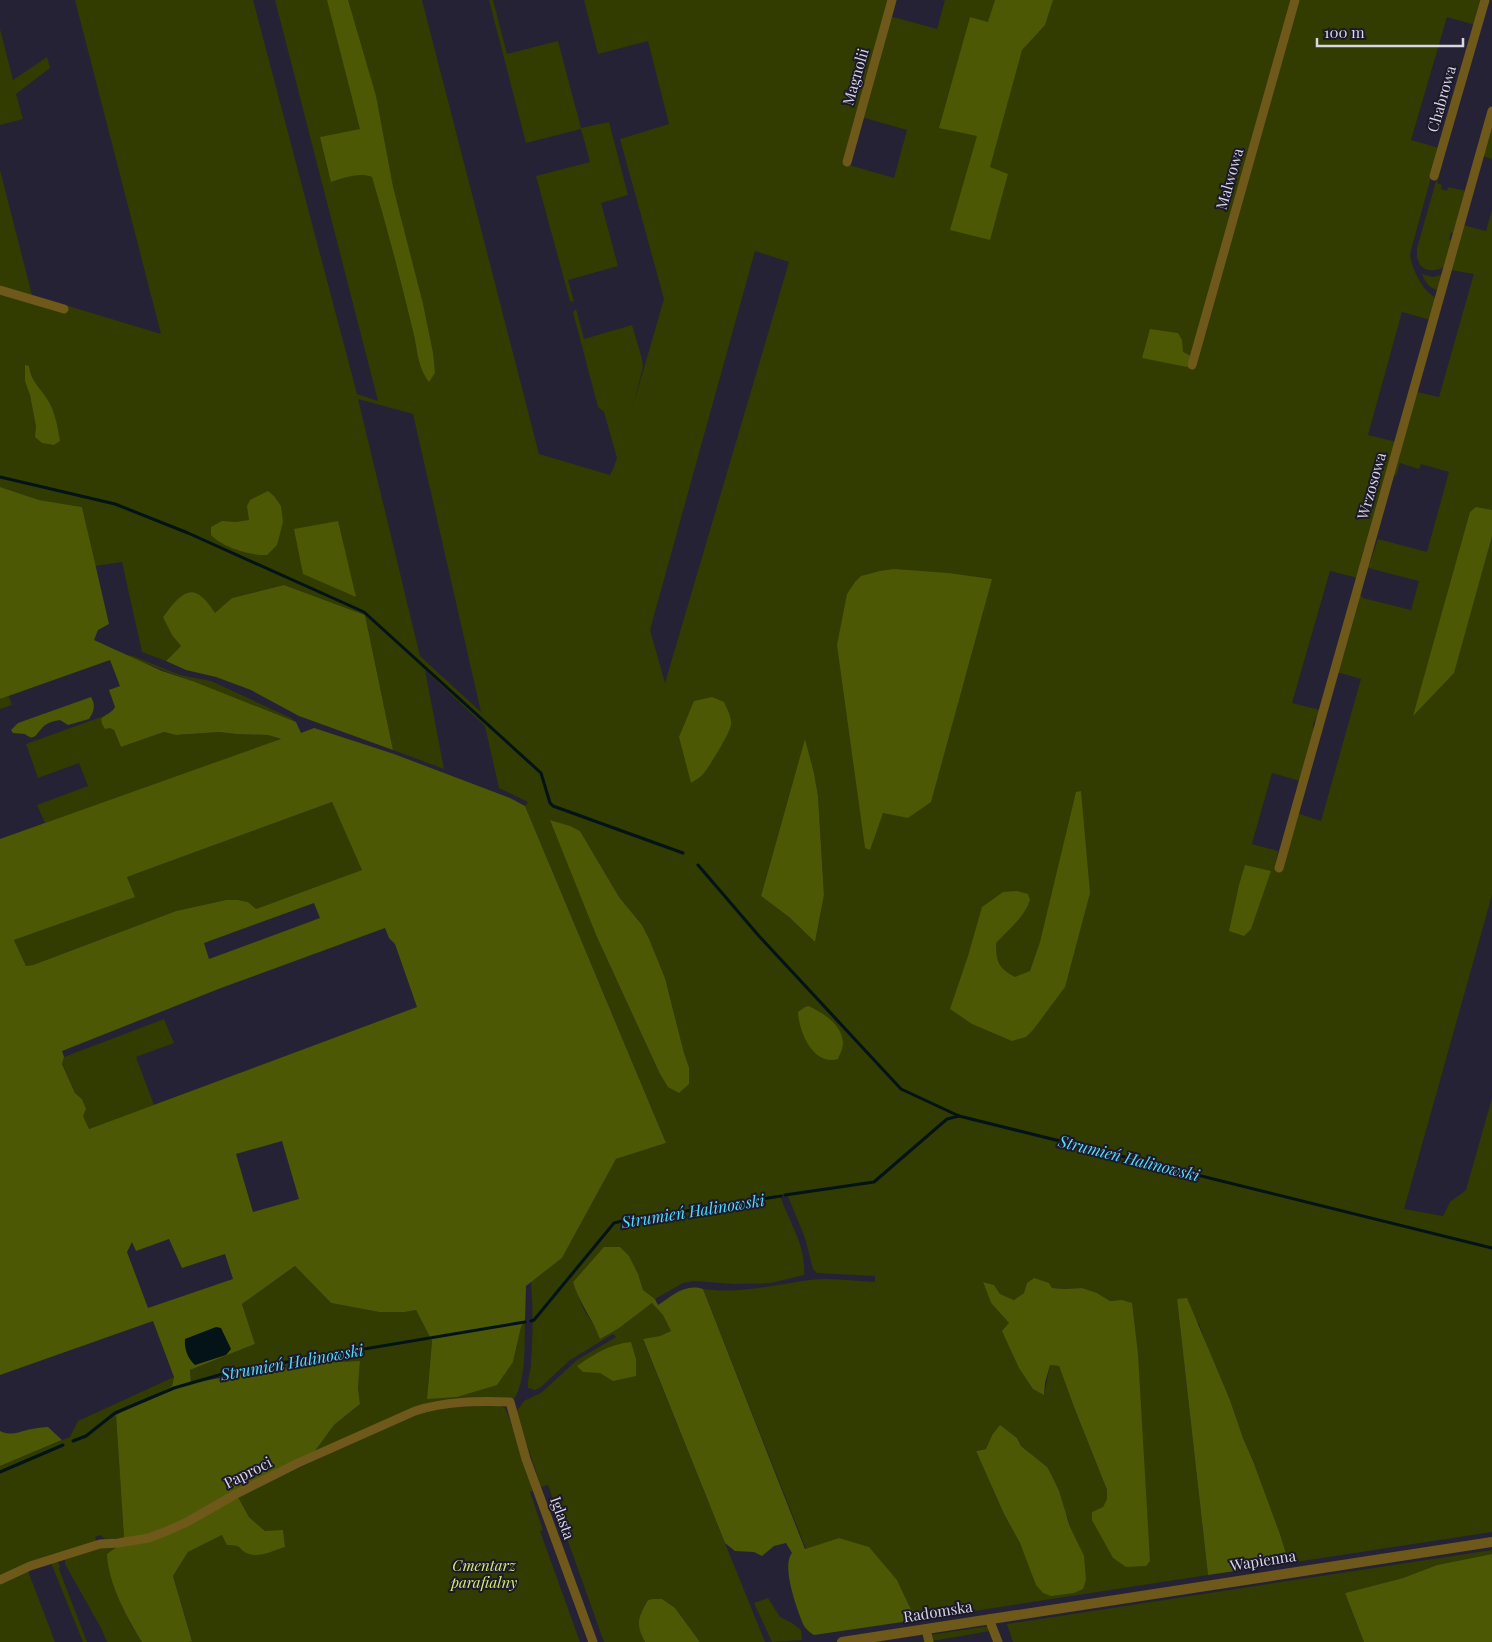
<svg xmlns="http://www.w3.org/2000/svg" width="1492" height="1642" font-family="'Playfair Display',serif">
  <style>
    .green { fill: #323b00; fill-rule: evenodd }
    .forest { fill: #4c5804; fill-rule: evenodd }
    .water { fill: #031318 }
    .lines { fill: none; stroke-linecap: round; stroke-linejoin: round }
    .stream { stroke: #031318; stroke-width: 3 }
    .minor { stroke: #6e591b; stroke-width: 9 }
    .tertiary { stroke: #6e591b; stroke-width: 10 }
    .labels { text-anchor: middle; stroke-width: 4; stroke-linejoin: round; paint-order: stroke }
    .street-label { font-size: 15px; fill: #d8d6e3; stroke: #1c192a }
    .park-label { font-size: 15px; font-style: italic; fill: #d4ec6d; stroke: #1c192a }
    .water-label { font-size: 16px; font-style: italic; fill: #54dbfc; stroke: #1c192a }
  </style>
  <rect width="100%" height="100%" fill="#252235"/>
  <g class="green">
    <path d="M 75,0 L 253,0 L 357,394 L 378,401 L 275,0 L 422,0 L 539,454 L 610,475 L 614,467 L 617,458 L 604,412 L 598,407 L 573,312 L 576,309 L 584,339 L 632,325 L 642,359 L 643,367 L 633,406 L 664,299 L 620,139 L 669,124 L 648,41 L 598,54 L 584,0 L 890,0 L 842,163 L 894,178 L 907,130 L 861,117 L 890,16 L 937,29 L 945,0 L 1483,0 L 1475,25 L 1447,17 L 1411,140 L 1439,148 L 1410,254 C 1411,265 1418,280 1425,289 C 1428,293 1434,295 1436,300 L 1431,320 L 1402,312 L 1368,435 L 1397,442 L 1358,578 L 1330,571 L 1292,703 L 1320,710 C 1318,718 1310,723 1314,732 L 1300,781 L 1272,773 L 1252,844 L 1278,851 L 1275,868 L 1297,813 L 1321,821 L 1361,679 L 1337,672 L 1360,594 L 1363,598 L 1411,610 L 1419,581 L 1368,568 L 1378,539 L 1427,552 L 1449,472 L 1421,464 L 1419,469 L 1400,463 L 1396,476 L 1394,475 L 1417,392 L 1439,397 L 1473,277 L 1474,274 L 1450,270 L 1463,225 L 1486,231 L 1492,210 L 1492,895 L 1404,1209 L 1443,1216 L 1450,1202 L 1466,1190 L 1492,1098 L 1492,1532 L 1289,1563 L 1280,1534 L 1253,1461 L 1243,1438 L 1230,1400 L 1208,1349 L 1199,1324 L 1177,1299 L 1208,1575 L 916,1620 L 897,1580 L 839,1538 L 806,1549 L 703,1289 C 740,1294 773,1285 810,1280 C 831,1277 853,1281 875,1282 L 875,1276 L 817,1273 L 813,1269 L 805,1238 L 787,1194 L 780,1195 C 788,1221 807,1246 804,1275 L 771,1283 L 734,1284 L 694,1281 L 683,1283 L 655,1299 L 643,1290 L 640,1282 L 620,1247 L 605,1247 L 573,1282 L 583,1308 L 596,1328 L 637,1313 L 653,1303 L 663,1314 L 671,1331 L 660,1336 L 643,1340 L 765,1642 L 700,1642 L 675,1608 L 648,1600 C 638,1617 635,1624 645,1642 L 604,1642 L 548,1485 L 541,1487 L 516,1412 L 524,1401 L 541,1393 L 577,1360 L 616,1337 L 613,1334 L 570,1360 L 541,1387 L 535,1390 L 528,1388 C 527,1379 531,1371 531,1361 C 533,1335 533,1308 531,1282 L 562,1258 L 616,1159 L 666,1143 L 525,806 L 528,802 L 499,788 L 485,726 L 425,670 L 444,769 L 393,750 L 365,615 L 284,585 L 232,598 L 166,661 L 142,652 L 122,562 L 95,566 L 82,507 L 39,500 L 0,487 L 0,170 L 32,295 L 161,334 ZM 755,251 L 789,262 L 665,683 L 650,630 ZM 358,399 L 413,414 L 481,712 L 420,656 ZM 805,740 L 814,773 L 818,796 L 824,895 L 815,942 L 789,917 L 761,896 ZM 551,820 L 580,831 L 619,897 L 642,925 L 665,978 L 684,1053 L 689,1067 L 659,1072 L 596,935 ZM 983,1282 L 994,1285 L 1000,1294 L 1014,1300 L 1024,1293 L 1052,1288 L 1064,1289 L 1082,1288 L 1097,1293 L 1110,1301 L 1122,1300 L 1113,1558 L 1092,1512 L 1103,1508 L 1107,1499 L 1107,1490 L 1074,1407 L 1059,1366 L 1050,1365 L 1044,1395 L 1009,1323 L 991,1303 ZM 1000,1426 L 1017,1438 L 1021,1446 L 1029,1452 L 1068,1518 L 1070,1527 L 1020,1543 L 1004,1514 L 976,1451 L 986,1449 L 992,1435 Z"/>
    <polygon points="489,0 493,0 507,54 558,41 581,128 609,122 628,195 601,203 618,266 568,280 574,302 570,301 536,176 590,162 581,129 526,143"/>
    <polygon points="0,29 13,80 47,57 50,68 16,94 23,119 0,125"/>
    <polygon points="1492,123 1492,159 1483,156"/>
    <path d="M 1446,151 L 1437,183 L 1442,185 L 1441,189 L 1447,191 L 1448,187 L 1466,191 L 1455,232 L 1451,233 L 1449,239 L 1452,241 L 1446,266 C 1437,271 1428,273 1420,265 L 1417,258 L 1417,248 L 1443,157 Z"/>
    <path d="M 1422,274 L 1433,277 L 1444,274 L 1439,290 C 1429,289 1426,283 1422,274 Z"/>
    <polygon points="124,655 133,656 180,675 211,681 291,718 296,722"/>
    <polygon points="9,696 12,705 0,709 0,699"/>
    <polygon points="104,716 101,719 114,730 121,747 164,732 176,735 219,732 236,734 268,735 282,740 45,823 37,805 88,786 79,763 38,778 26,744"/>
    <polygon points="332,802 363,870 256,909 248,902 238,900 226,900 176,911 33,965 26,966 14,940 134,897 127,877"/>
    <polygon points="164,1019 174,1043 136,1057 154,1105 89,1129 83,1116 82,1099 75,1093 62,1063 64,1057"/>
    <path d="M 295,1266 L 331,1303 L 379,1312 L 405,1312 L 416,1310 L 432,1341 L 427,1399 L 513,1362 L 521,1327 L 525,1320 C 524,1345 527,1376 515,1398 L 489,1398 L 430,1403 L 315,1451 L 334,1425 L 360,1404 L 358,1388 L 360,1361 L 310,1363 L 229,1375 L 191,1383 L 190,1370 L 255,1344 L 242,1304 Z"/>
    <polygon points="174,1377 172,1386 116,1415 124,1538 105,1539 100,1535 95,1537 97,1543 28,1571 55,1642 0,1642 0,1466 70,1437 78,1421"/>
    <polygon points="499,1405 505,1408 510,1420 535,1490 530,1492 543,1530 540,1531 580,1642 189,1642 192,1640 173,1576 188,1552 222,1535 265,1531 249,1517 238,1497 412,1414 438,1408"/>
    <polygon points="121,1544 113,1583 130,1623 142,1642 107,1642 101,1628 65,1564 65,1558 83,1551"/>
    <polygon points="1492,1550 1492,1554 1437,1565 1403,1578 1345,1593 1364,1642 1013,1642 1007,1624"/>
    <polygon points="56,1561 60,1565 59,1569 87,1642 83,1642 51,1563"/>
    <polygon points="768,1598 780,1617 792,1623 801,1630 802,1640 772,1642 754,1603"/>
    <polygon points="989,1626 990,1631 932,1641 930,1635"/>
  </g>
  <g class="forest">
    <path d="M 327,0 L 348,0 L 376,96 L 393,187 L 423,304 L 433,353 L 435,373 L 429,382 C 416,364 418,348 412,327 C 400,277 387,227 372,177 C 359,172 344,178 331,182 L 320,137 L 360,129 Z"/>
    <polygon points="995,0 1053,0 1045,25 1022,50 990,167 1008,174 990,240 950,230 977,136 939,128 970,17 988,22"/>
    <polygon points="1150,329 1178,333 1182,340 1183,352 1191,356 1187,367 1142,358"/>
    <path d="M 25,365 L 29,366 C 31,384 44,390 51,406 C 56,417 58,429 60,441 L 54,445 L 42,443 L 35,437 L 36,426 L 30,395 L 25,381 Z"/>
    <path d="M 0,487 L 39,500 L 82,507 L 109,624 L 98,630 L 94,640 L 162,671 L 195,682 L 296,722 L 301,733 L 314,728 L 394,754 L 510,798 L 525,806 L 666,1143 L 616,1159 L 562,1258 L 526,1286 L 525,1320 L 521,1327 L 513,1362 L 497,1385 L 457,1397 L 427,1399 L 432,1341 L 416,1310 L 405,1312 L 379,1312 L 331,1303 L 295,1266 L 242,1304 L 255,1344 L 190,1370 L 191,1383 L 310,1363 L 360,1361 L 358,1388 L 360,1404 L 334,1425 L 315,1451 L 238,1497 L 249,1517 L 265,1531 L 283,1530 L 285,1547 C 274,1550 260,1558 249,1554 C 238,1550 244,1545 227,1545 L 222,1535 L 188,1552 L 173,1576 L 192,1641 L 189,1642 L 142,1642 C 127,1618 108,1583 107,1554 L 121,1544 L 124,1538 L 116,1415 L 172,1386 L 174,1377 L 153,1321 L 0,1375 L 0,839 L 281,739 L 268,735 L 236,734 L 219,732 L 176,735 L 164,732 L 121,747 L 114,730 L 110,728 L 105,729 L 102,724 L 101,719 C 106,714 112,713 115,707 L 109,690 L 120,686 L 110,660 L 0,699 ZM 332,802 L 362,870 L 256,909 L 248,902 L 238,900 L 226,900 L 176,911 L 33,965 L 26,966 L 14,940 L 135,897 L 127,877 ZM 314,903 L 320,918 L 209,959 L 204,943 ZM 385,928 L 389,938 L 395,944 L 417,1007 L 89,1129 L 83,1116 L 86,1109 L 82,1099 L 75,1093 L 62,1064 L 64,1057 L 62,1051 L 221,988 ZM 282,1141 L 299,1199 L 253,1212 L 236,1154 ZM 169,1239 L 182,1268 L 225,1254 L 233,1279 L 148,1308 L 127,1252 L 132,1242 L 136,1251 Z"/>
    <path d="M 268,491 L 274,496 L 281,506 L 283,522 L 277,545 L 267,555 C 251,556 222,547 211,535 L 211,527 L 222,521 L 236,522 L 249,520 L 247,506 L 250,500 Z"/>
    <polygon points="1476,507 1492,510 1492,536 1454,673 1413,716 1470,512"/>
    <polygon points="338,521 356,597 303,574 294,529"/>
    <polygon points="894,569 948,573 992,579 931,802 908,818 883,813 870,850 865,848 837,645 847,594 855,582 861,576 880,571"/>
    <path d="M 284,585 L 365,615 L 393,750 L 299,716 L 251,690 L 216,677 L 186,670 L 166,661 L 181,646 L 172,635 L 163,617 C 183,590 194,580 215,613 L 232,598 Z"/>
    <path d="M 91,697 C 96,705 94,712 89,719 L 68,725 L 60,720 C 54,721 49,722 44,726 C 37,732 35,743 25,734 L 13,733 L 11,730 L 18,723 Z"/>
    <path d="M 712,697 L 724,702 C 727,709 732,717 731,725 C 730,733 709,767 704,773 C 700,778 695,780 691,783 L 679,737 L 694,701 Z"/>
    <polygon points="805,739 814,773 818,796 824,895 815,942 789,917 761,896"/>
    <path d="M 1081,791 L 1090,893 L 1065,987 L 1033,1030 L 1026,1037 L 1012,1041 L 972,1024 L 950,1009 L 968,956 L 982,907 L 1003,892 L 1017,891 L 1028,894 L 1030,900 C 1024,918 1009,929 996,943 C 996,961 998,968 1015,977 L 1030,971 L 1040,942 L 1076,792 Z"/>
    <polygon points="550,820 570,826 580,831 619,897 642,925 649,939 665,978 684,1053 689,1067 689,1084 679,1093 668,1087 659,1072 596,935"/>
    <polygon points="1245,865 1271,871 1251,929 1244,936 1229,931 1239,885"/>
    <path d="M 809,1006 C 824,1014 842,1024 843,1043 C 843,1048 840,1054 838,1059 C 813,1066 799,1032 798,1012 L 805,1007 Z"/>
    <path d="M 604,1247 L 620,1247 L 629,1256 L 638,1274 L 643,1290 L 655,1299 L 658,1305 C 672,1296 685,1283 703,1289 L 805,1549 L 839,1538 L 869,1547 L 897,1580 L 916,1620 L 814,1635 C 810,1633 805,1628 803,1624 C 797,1609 781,1566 792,1553 L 786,1543 L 774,1546 L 762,1556 L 754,1552 L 735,1551 L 725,1543 L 643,1339 L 660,1336 L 671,1331 L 663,1315 L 652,1303 L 619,1328 L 600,1339 C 593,1319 579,1303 573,1282 Z"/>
    <polygon points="1034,1278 1049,1283 1052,1288 1064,1289 1082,1288 1097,1293 1110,1301 1122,1300 1132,1303 1138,1354 1150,1561 1146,1566 1126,1567 1113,1558 1092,1520 1092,1512 1103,1507 1107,1499 1107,1490 1074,1407 1059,1366 1050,1365 1045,1383 1044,1395 1033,1389 1019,1368 1002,1331 1009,1323 991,1303 983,1282 994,1285 1000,1294 1014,1300 1024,1293 1027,1283"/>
    <polygon points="1187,1298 1230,1400 1243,1438 1253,1461 1280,1534 1289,1563 1208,1575 1177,1299"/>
    <path d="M 631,1342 L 636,1359 L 636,1376 L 613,1381 L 600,1373 L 583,1372 L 577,1366 C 594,1354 610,1344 631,1342 Z"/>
    <polygon points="1000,1425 1017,1438 1021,1446 1047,1467 1052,1476 1059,1491 1070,1527 1084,1556 1086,1580 1083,1589 1074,1593 1051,1596 1043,1593 1036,1585 1020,1543 1004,1514 976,1451 986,1449 992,1435"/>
    <path d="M 48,1427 L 62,1440 L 0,1466 L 0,1431 C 12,1437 20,1431 32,1429 C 37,1428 43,1427 48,1427 Z"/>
    <polygon points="1492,1554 1492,1642 1364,1642 1345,1593 1403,1578 1437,1565"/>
    <path d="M 653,1599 L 662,1599 L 675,1608 L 700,1642 L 645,1642 C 635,1624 638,1617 648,1600 Z"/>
  </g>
  <path class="water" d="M 216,1327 L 221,1328 L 231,1349 L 226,1355 L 195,1365 C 188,1359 184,1349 185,1339 Z"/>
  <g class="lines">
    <g class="stream">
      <polyline points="0,477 115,504 188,533 364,612 541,773 550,803 553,806 683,853"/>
      <polyline points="698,865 759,936 901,1089 959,1116"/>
      <polyline points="785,1195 874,1182 947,1119 959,1116 1492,1248"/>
      <polyline points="531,1321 534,1320 614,1223 622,1221 781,1196"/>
      <polyline points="73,1441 86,1436 115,1413 174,1388 233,1371 525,1322"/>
      <polyline points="0,1472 63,1445"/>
    </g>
    <g class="minor">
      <polyline points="847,162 892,0"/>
      <polyline points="1434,176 1485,0"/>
      <polyline points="0,290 64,309"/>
      <polyline points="1192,365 1295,0"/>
      <polyline points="1279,868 1492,111"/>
      <path d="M 0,1580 L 30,1566 L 100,1544 L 118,1543 L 149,1538 L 167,1531 L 187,1522 L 236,1494 L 298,1463 L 415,1411 C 445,1401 479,1401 510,1402 L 526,1459 L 593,1642"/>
      <polyline points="989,1619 998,1642"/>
      <polyline points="926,1629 929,1642"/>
    </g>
    <polyline class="tertiary" points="842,1642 1492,1542"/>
  </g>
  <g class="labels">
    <g class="street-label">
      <text transform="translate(856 77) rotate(-74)" y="5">Magnolii</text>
      <text transform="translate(1442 99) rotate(-74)" y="5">Chabrowa</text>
      <text transform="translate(1230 179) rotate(-74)" y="5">Malwowa</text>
      <text transform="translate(1372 486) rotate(-74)" y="5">Wrzosowa</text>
      <text transform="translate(248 1473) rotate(-27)" y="5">Paproci</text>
      <text transform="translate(562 1518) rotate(70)" y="5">Iglasta</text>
      <text transform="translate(1263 1561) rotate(-9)" y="5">Wapienna</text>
      <text transform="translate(938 1612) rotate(-9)" y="5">Radomska</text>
    </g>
    <g class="park-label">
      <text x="484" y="1571">Cmentarz<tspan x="484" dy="17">parafialny</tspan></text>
    </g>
    <g class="water-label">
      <text transform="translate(1129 1158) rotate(14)" y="6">Strumień Halinowski</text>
      <text transform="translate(693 1211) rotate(-9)" y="6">Strumień Halinowski</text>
      <text transform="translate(292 1362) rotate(-10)" y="6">Strumień Halinowski</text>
    </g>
  </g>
  <path d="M1317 38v8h146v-8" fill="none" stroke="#d8d6e3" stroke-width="2.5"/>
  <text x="1324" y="38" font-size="15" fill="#d8d6e3" stroke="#1c192a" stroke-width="4" paint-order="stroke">100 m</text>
</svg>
